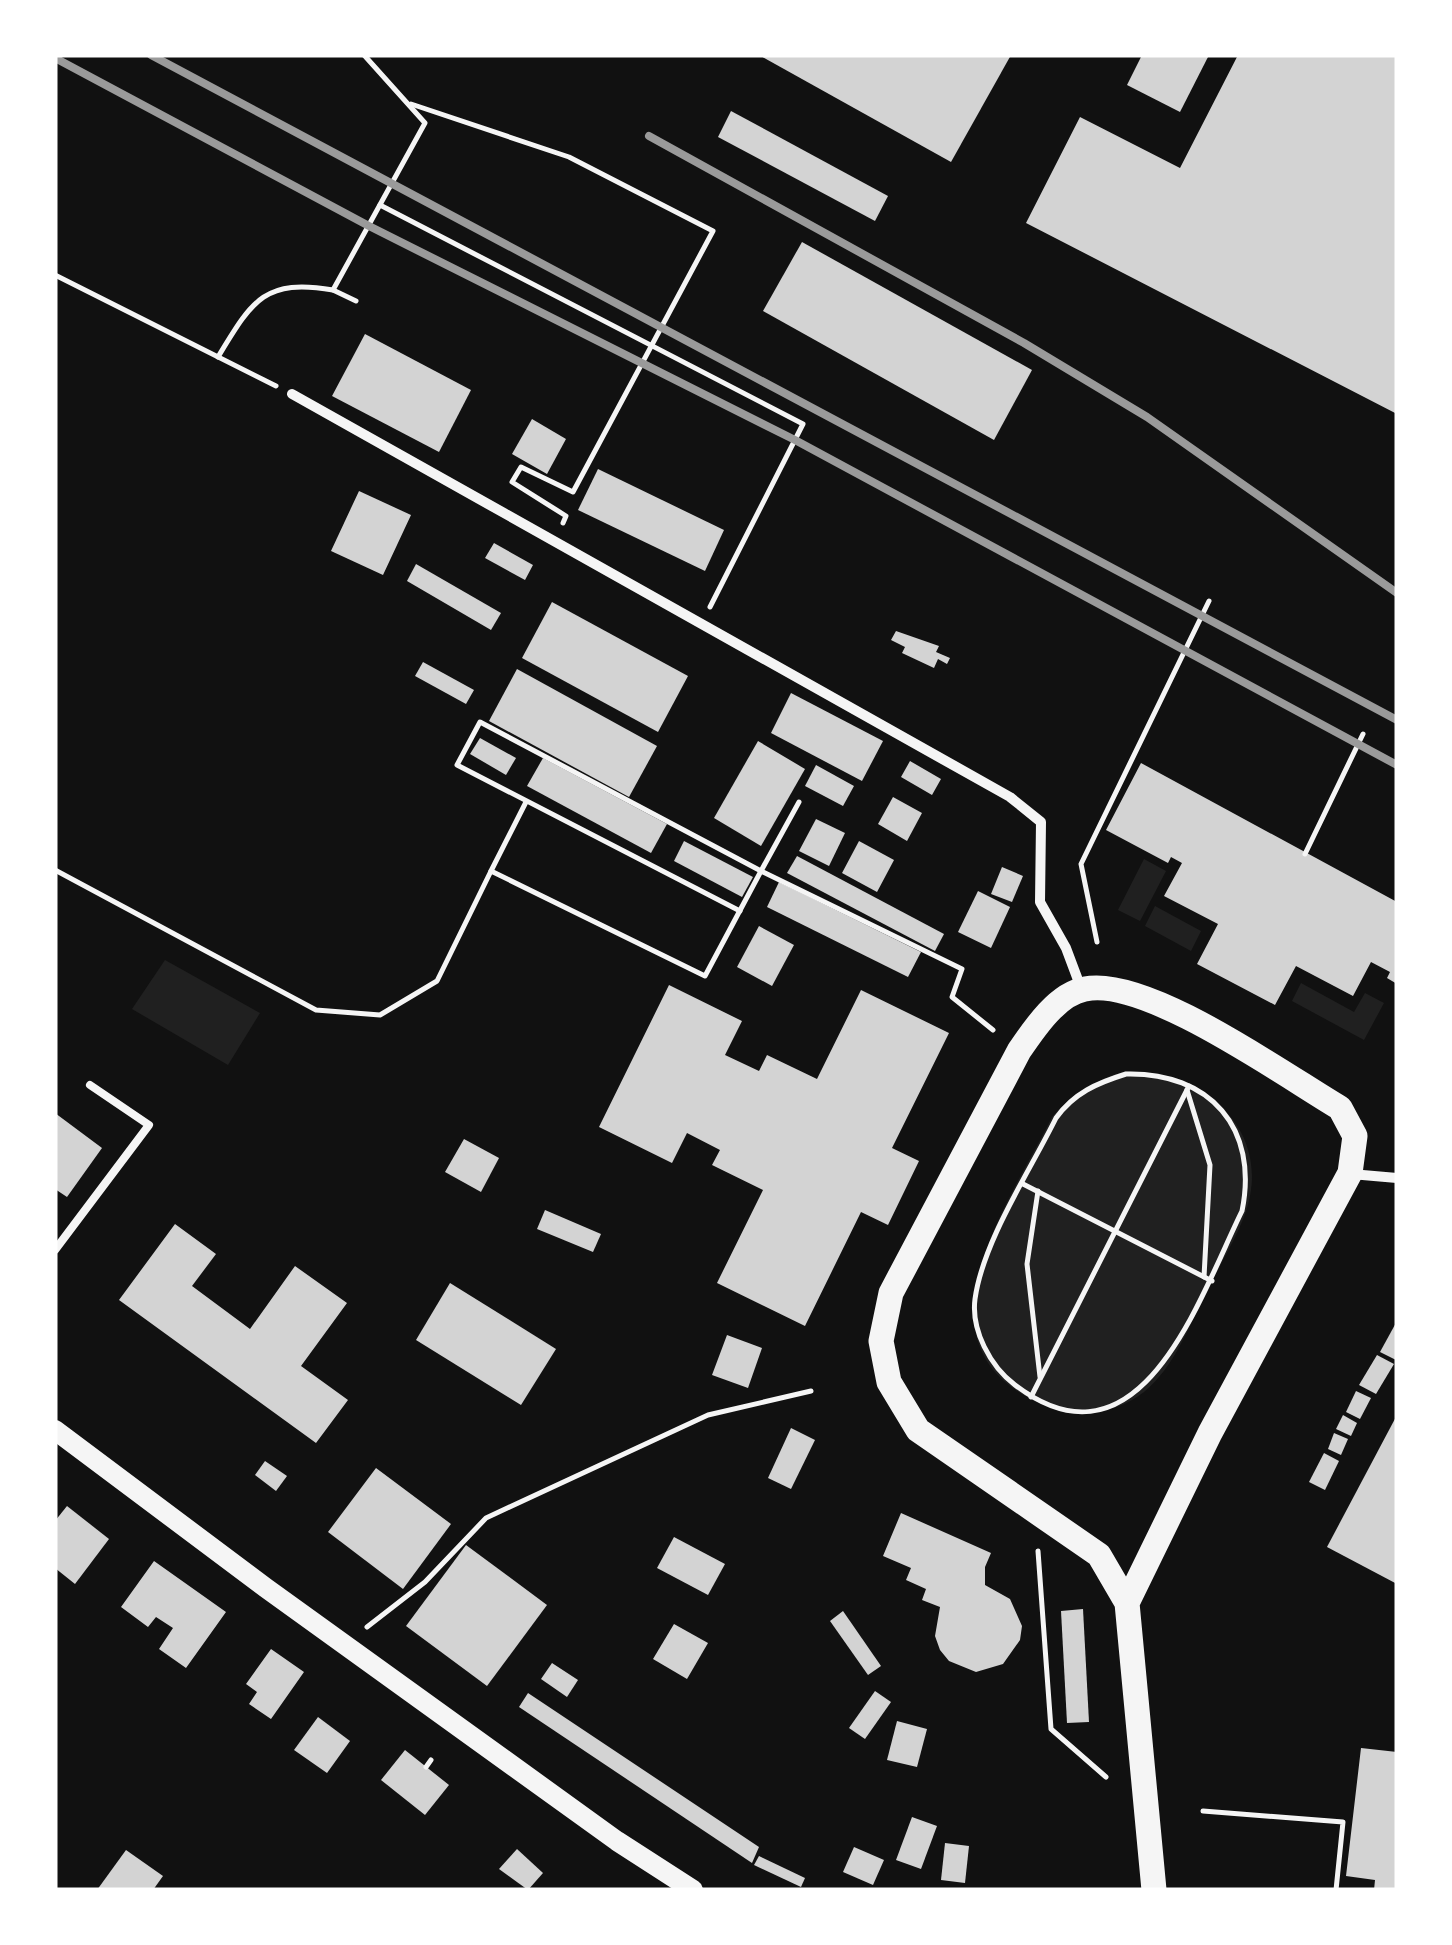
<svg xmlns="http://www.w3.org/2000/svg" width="1452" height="1945" font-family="Mulish,sans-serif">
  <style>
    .green { fill: #202020 }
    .building { fill: #d3d3d3 }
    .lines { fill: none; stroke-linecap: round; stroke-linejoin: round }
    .path { stroke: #f5f5f5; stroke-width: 5 }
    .service { stroke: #f5f5f5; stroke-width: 8 }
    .minor { stroke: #f5f5f5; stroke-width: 10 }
    .secondary { stroke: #f5f5f5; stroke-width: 20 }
    .primary { stroke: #f5f5f5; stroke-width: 25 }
    .rail { stroke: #9a9a9a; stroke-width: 8 }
  </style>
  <rect width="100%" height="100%" fill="#111"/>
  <g class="green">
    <polygon points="1144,859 1166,871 1140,921 1118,910"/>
    <polygon points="1155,906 1201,931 1191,951 1145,926"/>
    <polygon points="165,960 260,1013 228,1065 132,1009"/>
    <polygon points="1301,983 1354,1012 1365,993 1384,1003 1364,1040 1292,1001"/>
    <path d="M 1126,1071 C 1203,1071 1275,1130 1245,1214 C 1236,1239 1220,1264 1208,1289 C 1190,1323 1175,1367 1144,1392 C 1102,1425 1042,1414 1004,1381 C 927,1313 1018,1187 1052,1117 C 1073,1093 1095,1080 1126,1071 Z"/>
  </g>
  <g class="building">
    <polygon points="759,55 1011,55 951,162"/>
    <polygon points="1142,55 1209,55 1180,112 1127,85"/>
    <polygon points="1238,55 1397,55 1397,414 1026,223 1080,117 1180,168"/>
    <polygon points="731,111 888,196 875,221 718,137"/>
    <polygon points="802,242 1032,370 994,440 763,311"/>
    <polygon points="365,334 471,390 439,452 332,396"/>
    <polygon points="532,419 566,439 547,474 512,454"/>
    <polygon points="598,469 724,530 705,571 578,510"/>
    <polygon points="359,491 411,515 383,575 331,551"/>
    <polygon points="494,543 533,565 525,580 485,558"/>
    <polygon points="416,564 501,613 491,630 407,581"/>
    <polygon points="552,602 688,676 658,732 522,658"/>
    <polygon points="896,631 939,646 936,652 950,658 947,664 938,659 934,668 902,653 905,647 891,640"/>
    <polygon points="423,662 474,690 466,704 415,676"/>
    <polygon points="517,669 657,746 629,797 489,721"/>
    <polygon points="791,693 883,741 862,781 771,733"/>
    <polygon points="480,738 516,758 506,775 470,754"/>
    <polygon points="758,741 805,769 761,846 714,818"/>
    <polygon points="543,758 667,824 651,853 527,786"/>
    <polygon points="910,761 941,779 932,795 901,777"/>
    <polygon points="1141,763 1397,902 1397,984 1387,978 1390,972 1371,962 1353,996 1296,966 1275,1005 1197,964 1218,924 1164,896 1182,863 1171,857 1168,863 1106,830"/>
    <polygon points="816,765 854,786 843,806 805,786"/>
    <polygon points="893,797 922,813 907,841 878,824"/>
    <polygon points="816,819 845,833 829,866 799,851"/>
    <polygon points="684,841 753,877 742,897 674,861"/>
    <polygon points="859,841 894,860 877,892 842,873"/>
    <polygon points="797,856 944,934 935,951 787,873"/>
    <polygon points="1002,867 1023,876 1012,902 991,894"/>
    <polygon points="779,882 921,952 908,977 767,907"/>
    <polygon points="978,891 1010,907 991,948 958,932"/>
    <polygon points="759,926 794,945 772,986 737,967"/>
    <polygon points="669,985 742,1021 725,1055 759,1071 767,1055 817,1079 861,990 949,1033 892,1148 919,1161 888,1225 861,1212 805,1326 717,1283 763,1190 712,1165 720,1150 687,1133 672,1163 599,1127"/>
    <polygon points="55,1113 102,1148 67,1197 55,1189"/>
    <polygon points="464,1139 499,1158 481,1192 445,1172"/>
    <polygon points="545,1210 601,1234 593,1252 537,1229"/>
    <polygon points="175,1224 216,1254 192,1286 250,1329 295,1266 347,1303 301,1366 348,1400 316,1443 119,1300"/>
    <polygon points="450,1283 556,1349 521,1405 416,1340"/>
    <polygon points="1397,1321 1397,1357 1396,1360 1380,1352"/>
    <polygon points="727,1335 762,1348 748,1388 712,1375"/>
    <polygon points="1377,1355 1394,1364 1376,1394 1359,1385"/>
    <polygon points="1356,1391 1371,1398 1360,1419 1346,1412"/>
    <polygon points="1343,1415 1357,1423 1351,1436 1336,1429"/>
    <polygon points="1397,1415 1397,1584 1327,1547"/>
    <polygon points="791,1428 815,1440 791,1489 768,1478"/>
    <polygon points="1334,1433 1348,1439 1341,1455 1328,1449"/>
    <polygon points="1324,1453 1339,1461 1325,1490 1309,1482"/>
    <polygon points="265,1461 287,1476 276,1491 255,1475"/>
    <polygon points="376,1468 451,1524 403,1589 328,1532"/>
    <polygon points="67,1506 109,1539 75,1584 55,1568 55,1521"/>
    <polygon points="901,1513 991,1553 985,1567 985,1585 1010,1599 1022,1626 1020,1640 1003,1664 976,1672 949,1661 940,1650 935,1636 940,1607 922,1600 926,1589 906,1580 911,1568 883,1556"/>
    <polygon points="674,1537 725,1564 708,1595 657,1568"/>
    <polygon points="466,1545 547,1605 487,1686 406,1626"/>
    <polygon points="154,1561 226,1612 186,1668 159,1649 173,1628 156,1617 148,1627 121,1607"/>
    <polygon points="1083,1609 1089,1722 1067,1723 1061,1611"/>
    <polygon points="843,1611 881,1666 868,1675 830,1621"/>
    <polygon points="674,1624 708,1643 687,1679 653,1659"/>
    <polygon points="271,1649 304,1672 271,1719 249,1704 257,1692 246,1684"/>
    <polygon points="552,1663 578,1680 567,1697 541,1679"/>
    <polygon points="875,1691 891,1702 865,1739 849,1728"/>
    <polygon points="528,1693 759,1847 752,1863 519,1707"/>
    <polygon points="318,1717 350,1741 327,1773 294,1750"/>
    <polygon points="897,1721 927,1729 917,1767 887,1760"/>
    <polygon points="1361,1748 1397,1752 1397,1890 1374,1890 1375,1880 1346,1876"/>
    <polygon points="405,1750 449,1785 425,1815 381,1780"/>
    <polygon points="912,1817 937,1826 921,1869 896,1860"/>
    <polygon points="945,1843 969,1846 965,1883 941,1880"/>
    <polygon points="854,1847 884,1860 873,1885 843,1872"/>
    <polygon points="517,1849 543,1873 528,1890 499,1869"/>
    <polygon points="126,1850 163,1876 153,1890 97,1890"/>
    <polygon points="759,1856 805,1878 801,1887 754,1865"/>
  </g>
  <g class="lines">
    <g class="path">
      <polyline points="411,104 569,157 713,231 573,492 521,467 512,482 566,516 563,523"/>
      <polyline points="380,205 803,424 710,607"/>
      <polyline points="55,275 276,386"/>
      <polyline points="356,301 333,290 425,123 364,55"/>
      <path d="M 218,357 C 252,301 264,278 333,290"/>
      <polyline points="1305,854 1363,734"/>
      <polyline points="55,870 316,1010 380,1015 437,981 491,871 705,976 761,871 962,969 952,997 993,1030"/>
      <polyline points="491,871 526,802"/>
      <polyline points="740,911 457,765 480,722 761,871 799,802"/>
      <polyline points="1097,942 1081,864 1209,601"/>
      <path d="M 1126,1074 C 1210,1072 1259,1128 1242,1211 C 1200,1296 1141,1481 1015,1385 C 990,1366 971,1330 975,1299 C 983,1241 1030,1171 1056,1118 C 1074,1093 1097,1083 1126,1074 Z"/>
      <polyline points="1187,1090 1210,1165 1204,1277"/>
      <polyline points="1023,1184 1212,1281"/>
      <polyline points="1038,1191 1027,1264 1040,1377"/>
      <polyline points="1031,1397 1189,1086"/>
      <polyline points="1038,1551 1051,1729 1106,1777"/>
      <polyline points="367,1627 425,1582 486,1518 708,1415 811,1391"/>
      <polyline points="426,1767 431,1760"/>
      <polyline points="1203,1811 1343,1822 1336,1890"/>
    </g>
    <polyline class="service" points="55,1250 149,1125 90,1085"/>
    <g class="minor">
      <polyline points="292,394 1010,797 1041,822 1040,902 1066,948 1081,988"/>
      <polyline points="1351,1174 1397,1178"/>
    </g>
    <polyline class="secondary" points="55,1430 266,1588 617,1841 693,1890"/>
    <path class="primary" d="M 1127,1603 L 1210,1433 L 1350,1173 L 1355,1136 L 1340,1108 C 1284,1075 1146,976 1085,989 C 1057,994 1034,1029 1019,1051 L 891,1293 L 881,1341 L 889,1382 L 918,1430 L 1099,1555 L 1127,1603 L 1154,1890"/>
    <g class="rail">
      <polyline points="151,55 1397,720"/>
      <polyline points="55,58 369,226 795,440 1397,765"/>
      <polyline points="649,136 1024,343 1147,417 1397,593"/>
    </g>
  </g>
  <rect width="1452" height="1945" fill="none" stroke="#ffffff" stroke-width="115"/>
</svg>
